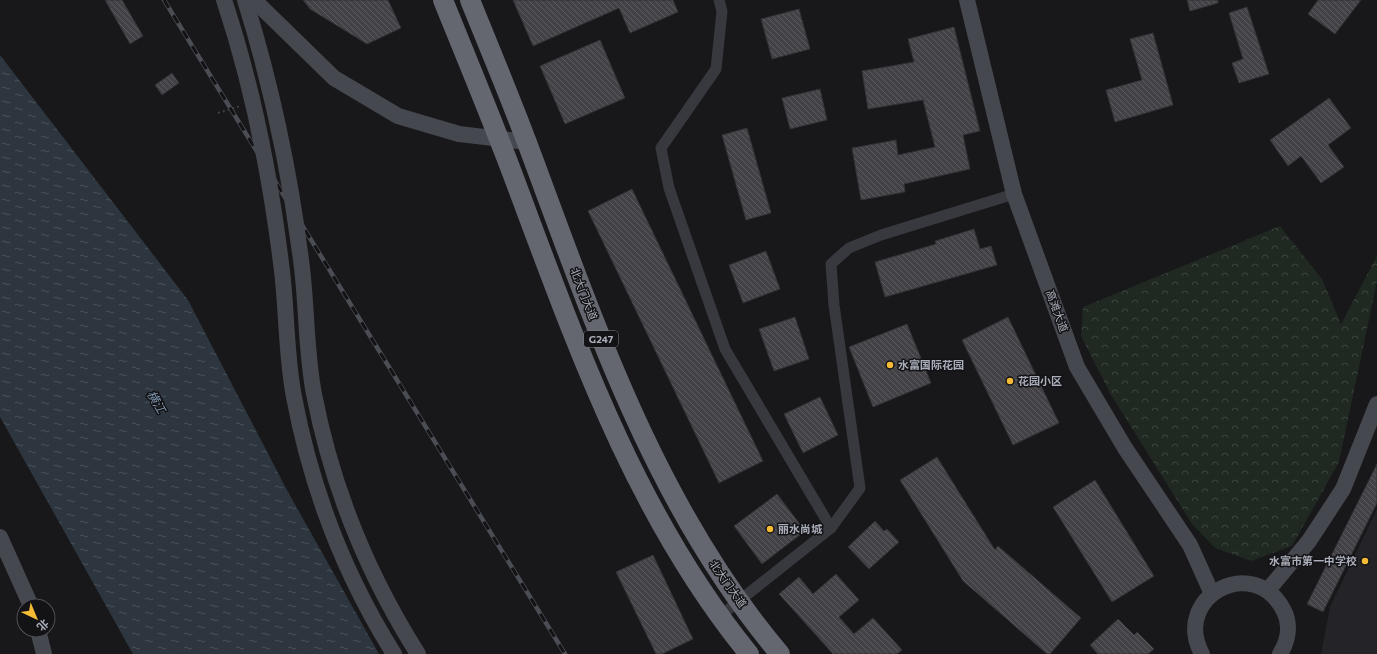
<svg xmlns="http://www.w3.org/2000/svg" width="1377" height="654" font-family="Commissioner,'Noto Sans SC',sans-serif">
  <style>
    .built { fill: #242327 }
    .forest { fill: url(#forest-crowns) }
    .water { fill: url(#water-ripples) }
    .building { fill: url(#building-back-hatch); stroke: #323136 }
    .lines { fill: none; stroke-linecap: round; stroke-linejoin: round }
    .path { stroke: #3e4046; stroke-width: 2; stroke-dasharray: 2 3; stroke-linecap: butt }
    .street { stroke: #38393f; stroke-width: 11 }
    .secondary { stroke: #46484f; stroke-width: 16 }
    .highway { stroke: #646770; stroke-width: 20 }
    .rail-casing { stroke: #4b4d54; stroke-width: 4.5 }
    .rail { stroke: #131215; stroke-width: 3; stroke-dasharray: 9; stroke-linecap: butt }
    .secondary-bridge { stroke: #46484f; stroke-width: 16 }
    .poi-dot { fill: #f4bb35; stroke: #131215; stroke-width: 1.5 }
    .labels { text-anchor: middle; stroke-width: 3; stroke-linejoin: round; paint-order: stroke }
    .shield { fill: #131215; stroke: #7d7f88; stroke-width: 1 }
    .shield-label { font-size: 10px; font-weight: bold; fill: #aaaeba }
    .street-label { font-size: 11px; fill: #aaaeba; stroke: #131215 }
    .poi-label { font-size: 11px; font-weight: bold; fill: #aaaeba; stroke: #131215; text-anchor: start }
    .water-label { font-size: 12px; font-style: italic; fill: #809ab5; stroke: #131215 }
  </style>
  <defs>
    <pattern id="forest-crowns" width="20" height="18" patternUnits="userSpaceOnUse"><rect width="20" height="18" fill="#1f2821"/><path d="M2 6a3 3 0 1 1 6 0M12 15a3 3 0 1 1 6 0" fill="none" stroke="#3d453f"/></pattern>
    <pattern id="water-ripples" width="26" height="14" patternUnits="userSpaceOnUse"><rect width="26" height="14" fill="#2d363e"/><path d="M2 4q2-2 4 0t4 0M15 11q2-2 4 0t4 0" fill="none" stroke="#495158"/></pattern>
    <pattern id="building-back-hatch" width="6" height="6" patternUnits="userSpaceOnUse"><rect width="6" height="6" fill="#424247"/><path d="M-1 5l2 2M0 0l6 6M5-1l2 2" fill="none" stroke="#5b5b5f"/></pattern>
  </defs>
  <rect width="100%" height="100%" fill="#18171a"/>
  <polygon class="built" points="1377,509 1377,654 1321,654 1330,607"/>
  <polygon class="forest" points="1280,226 1322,279 1341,324 1377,256 1377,281 1339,462 1292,546 1251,561 1215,548 1192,524 1111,395 1081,336 1083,307"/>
  <polygon class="water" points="0,55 188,300 288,492 379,654 133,654 0,417"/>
  <g class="building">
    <polygon points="105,0 122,0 143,36 130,44"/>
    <polygon points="303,0 388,0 401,28 367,44 310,9"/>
    <polygon points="513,0 673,0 678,12 630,33 619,8 533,46"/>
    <polygon points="1187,0 1218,0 1218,3 1190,11"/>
    <polygon points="1318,0 1361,0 1335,34 1308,14"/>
    <polygon points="1247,7 1269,74 1239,83 1232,63 1243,59 1229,13"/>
    <polygon points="799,9 810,49 772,59 761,19"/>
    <polygon points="954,27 980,131 963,135 970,169 904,184 905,192 861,200 852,148 896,140 898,155 935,147 923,100 868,109 862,71 914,62 908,39"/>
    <polygon points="1153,33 1173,105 1115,122 1106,90 1142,80 1130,39"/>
    <polygon points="600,40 625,98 565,124 540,66"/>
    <polygon points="172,73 179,83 162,95 155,85"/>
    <polygon points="820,89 827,120 790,129 782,98"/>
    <polygon points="1329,98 1351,128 1328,145 1344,167 1321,183 1301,156 1288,166 1270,140"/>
    <polygon points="747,128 771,213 746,220 722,135"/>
    <polygon points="632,189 763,461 719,483 588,211"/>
    <polygon points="974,229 980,249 991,246 997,265 885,297 875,262 936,244 935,241"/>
    <polygon points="766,251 780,289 743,303 729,265"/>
    <polygon points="795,317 809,359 774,371 759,329"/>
    <polygon points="1008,317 1059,423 1013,445 962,340"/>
    <polygon points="907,324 931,383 873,407 849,347"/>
    <polygon points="820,397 838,435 803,453 784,414"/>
    <polygon points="937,457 995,550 998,546 1081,618 1050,654 1047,654 963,581 900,480"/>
    <polygon points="1377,464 1377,503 1323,612 1307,604"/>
    <polygon points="1095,480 1154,576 1112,602 1053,507"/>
    <polygon points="777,494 805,531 762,564 734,526"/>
    <polygon points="875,521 884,531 887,529 899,542 869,569 848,547"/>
    <polygon points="653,555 693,639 662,654 656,654 616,572"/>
    <polygon points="836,574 859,600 839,617 854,634 873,618 902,650 897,654 833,654 779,594 799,577 813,594"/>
    <polygon points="1118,619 1134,635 1137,632 1154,649 1148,654 1098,654 1090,645"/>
  </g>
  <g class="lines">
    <polyline class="path" points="218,113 240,106"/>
    <g class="street">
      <polyline points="719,0 722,11 716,69 661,148 669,188 725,349 831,528"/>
      <polyline points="720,616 831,528 860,488 834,305 831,264 849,248 881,235 1014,194"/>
    </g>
    <g class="secondary">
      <polyline points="254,0 334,78 398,116 459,134 527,142"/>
      <polyline points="967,0 1014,194 1077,367 1125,448 1190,545 1212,594"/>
      <polyline points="0,537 31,606"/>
      <polyline points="1268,590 1309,541 1343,489 1377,404"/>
      <polyline points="38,630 44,654"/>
      <path d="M 1202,654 C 1171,597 1254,552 1284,611 C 1291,625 1288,641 1280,654"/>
    </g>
    <g class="highway">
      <path d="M 443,0 C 468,62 494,124 517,186 C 578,349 637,517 749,654"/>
      <path d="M 470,0 C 491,52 513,104 532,156 C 597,331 658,510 780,654"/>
    </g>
    <g class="rail-casing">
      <polyline id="rail" points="164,0 565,654"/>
    </g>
    <use href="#rail" class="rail"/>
    <g class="secondary-bridge">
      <path d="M 224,0 C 253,87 271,180 282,271 C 287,313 286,355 294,397 C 311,487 345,576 394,654"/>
      <path d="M 245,0 C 272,87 291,178 302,268 C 307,310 306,353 314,394 C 332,487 368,575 418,654"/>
    </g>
  </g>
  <g class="poi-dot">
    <circle cx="890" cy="365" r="4"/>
    <circle cx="1010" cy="381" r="4"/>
    <circle cx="770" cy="529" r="4"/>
    <circle cx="1365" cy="561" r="4"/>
  </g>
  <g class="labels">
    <rect class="shield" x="584" y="331" width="34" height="16" rx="3"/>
    <g class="shield-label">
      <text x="601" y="343">G247</text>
    </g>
    <g class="street-label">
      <text transform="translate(584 294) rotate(69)" y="4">北大门大道</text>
      <text transform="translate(1057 311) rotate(70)" y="4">高滩大道</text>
      <text transform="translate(728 584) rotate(55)" y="4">北大门大道</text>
    </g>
    <g class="poi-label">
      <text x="898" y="369">水富国际花园</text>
      <text x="1018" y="385">花园小区</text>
      <text x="778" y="533">丽水尚城</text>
      <text x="1357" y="565" text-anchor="end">水富市第一中学校</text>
    </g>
    <g class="water-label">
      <text transform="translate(156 402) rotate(59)" y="4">横江</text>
    </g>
  </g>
  <g transform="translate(36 618) rotate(136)"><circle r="19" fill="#131215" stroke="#4f5057"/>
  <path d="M0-3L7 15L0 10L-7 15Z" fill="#f4bb35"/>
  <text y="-6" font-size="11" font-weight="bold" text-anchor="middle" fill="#aaaeba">北</text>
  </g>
</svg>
